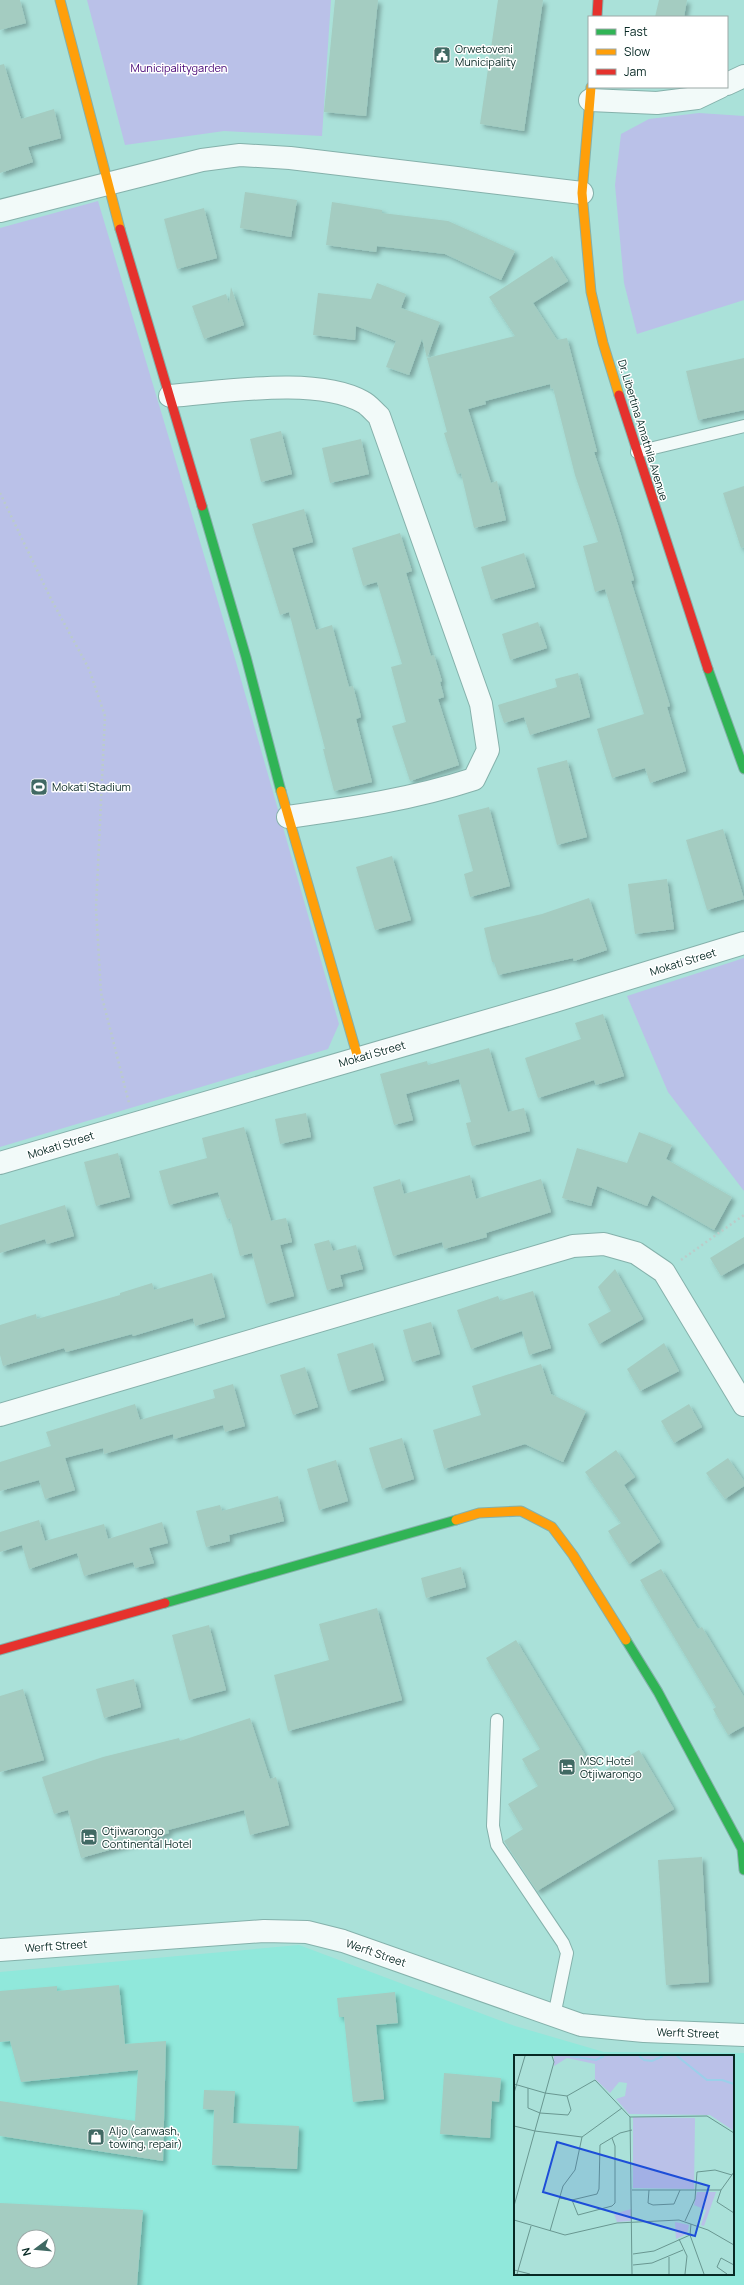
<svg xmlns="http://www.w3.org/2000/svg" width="744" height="2285" font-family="Manrope,sans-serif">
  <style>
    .built { fill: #90e8db; fill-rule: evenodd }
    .green { fill: #bac1e8 }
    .building { fill: #a4ccc1; fill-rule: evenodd; filter: url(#shadow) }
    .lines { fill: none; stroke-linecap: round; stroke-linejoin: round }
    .lane-casing { stroke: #85b1ab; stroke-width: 14 }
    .street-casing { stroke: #85b1ab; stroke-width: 24 }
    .fast-casing { stroke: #85b1ab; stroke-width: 11 }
    .slow-casing { stroke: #85b1ab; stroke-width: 11 }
    .jam-casing { stroke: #85b1ab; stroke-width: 11 }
    .path { stroke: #bbccc9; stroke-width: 2.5; stroke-dasharray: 2 3; stroke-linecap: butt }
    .lane { stroke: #f2faf9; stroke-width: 12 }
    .street { stroke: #f2faf9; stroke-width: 22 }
    .fast { stroke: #30b455; stroke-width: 9 }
    .slow { stroke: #ff9f0a; stroke-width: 9 }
    .jam { stroke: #e5322d; stroke-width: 9 }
    .labels { text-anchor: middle; stroke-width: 3; stroke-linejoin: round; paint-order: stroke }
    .poi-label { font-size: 11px; fill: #072924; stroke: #fff; text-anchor: start }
    .park-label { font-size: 11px; fill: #450375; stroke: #fff }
    .street-label { font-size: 11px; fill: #072924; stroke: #fff }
    .inset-river { fill: none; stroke: #9bd0ea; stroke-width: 2 }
    .inset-road { fill: none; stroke: #699791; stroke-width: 1 }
    .view { fill: #1d4ed8; fill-opacity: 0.15; stroke: #1d4ed8; stroke-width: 2 }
    .inset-edge { fill: none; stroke: #072924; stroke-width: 2 }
  </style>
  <defs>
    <filter id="shadow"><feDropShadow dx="3.5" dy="3.5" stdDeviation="2" flood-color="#0004"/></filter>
  </defs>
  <rect width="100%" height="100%" fill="#aae1d9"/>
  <path class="built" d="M 299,1945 L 515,2026 L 604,2052 L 744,2053 L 744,2285 L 0,2285 L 0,1972 ZM 515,2056 L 733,2056 L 733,2274 L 515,2274 ZM 24,2237 L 48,2237 L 48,2261 L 24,2261 Z"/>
  <g class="green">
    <polygon points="87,0 331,0 322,136 224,131 125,145"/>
    <polygon points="699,113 744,116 744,300 637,334 624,283 615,185 621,134 649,119"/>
    <polygon points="98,201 236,662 339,1024 328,1049 0,1147 0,228"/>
    <polygon points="744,958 744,1191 668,1092 627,996"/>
  </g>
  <g class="building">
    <polygon points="0,0 20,0 26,23 0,30"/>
    <polygon points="335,0 378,0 366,116 324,112"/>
    <polygon points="498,0 543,0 524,131 480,124"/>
    <polygon points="659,0 687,0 684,17 655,17"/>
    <polygon points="4,64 21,119 54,109 61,138 28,147 33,162 0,173 0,65"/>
    <polygon points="245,192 297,200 291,237 240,228"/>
    <polygon points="332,202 382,210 382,213 448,221 515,251 501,280 445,254 377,246 376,252 326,245"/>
    <polygon points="204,208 217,258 177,269 164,219"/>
    <polygon points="552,256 568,281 533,303 557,340 567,338 597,452 594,452 618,525 634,580 631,581 670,706 667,707 686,771 650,783 645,768 612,778 597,729 644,714 605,589 595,592 583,546 598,542 575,475 553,388 551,389 550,384 485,401 486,404 468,409 491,483 497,481 506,520 474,528 461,473 457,474 444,433 447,432 427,358 515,336 489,297"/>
    <polygon points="377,283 406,294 401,308 440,322 427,358 422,339 409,375 386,367 396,341 356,326 355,340 313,335 318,293 371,299"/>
    <polygon points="231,287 244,325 204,339 192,306 226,294 229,303"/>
    <polygon points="744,358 744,410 698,420 686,371"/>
    <polygon points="281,431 292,474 261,482 250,439"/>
    <polygon points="361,439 369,474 330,483 322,448"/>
    <polygon points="744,486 744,547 741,548 723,493"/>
    <polygon points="304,509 313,542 292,548 316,630 332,625 349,687 353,686 361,717 356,719 372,782 334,791 323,749 325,749 289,612 280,615 252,524"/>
    <polygon points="400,533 412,571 406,573 431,656 434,655 442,681 440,682 444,697 438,699 459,765 410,781 392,726 406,722 391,667 402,664 377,582 363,586 352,548"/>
    <polygon points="524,553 535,587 491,600 481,567"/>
    <polygon points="538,622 547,648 510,660 502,634"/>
    <polygon points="578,673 590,717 530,735 524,717 504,723 498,705 557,687 555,679"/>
    <polygon points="567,760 587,837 557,845 537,768"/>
    <polygon points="489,807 510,886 470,897 464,874 473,871 458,815"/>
    <polygon points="723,829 744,899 707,910 686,840"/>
    <polygon points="392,856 411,920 375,930 356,867"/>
    <polygon points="667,879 674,929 635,934 628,884"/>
    <polygon points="589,898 607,950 574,961 573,958 498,975 494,962 492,962 484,928 542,914"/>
    <polygon points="603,1014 624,1076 596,1085 594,1080 538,1098 525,1058 581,1039 575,1023"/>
    <polygon points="489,1048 508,1112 524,1108 530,1131 472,1146 466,1123 471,1122 459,1079 406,1094 413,1120 394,1125 380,1074 427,1061 428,1065"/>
    <polygon points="306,1113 311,1137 280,1144 275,1119"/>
    <polygon points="244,1127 271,1221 286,1218 292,1242 280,1245 294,1296 266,1304 252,1253 240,1256 230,1218 227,1219 218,1192 169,1205 159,1171 207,1158 202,1138"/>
    <polygon points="639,1132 672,1145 666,1159 732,1197 714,1230 652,1195 647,1206 597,1186 591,1206 562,1198 577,1148 627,1163"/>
    <polygon points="118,1153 130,1197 96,1206 84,1162"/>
    <polygon points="470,1175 476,1199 541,1179 551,1212 486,1233 487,1237 444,1249 442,1242 393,1256 373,1187 400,1179 404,1194"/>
    <polygon points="65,1205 74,1236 47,1244 45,1239 0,1253 0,1225"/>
    <polygon points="744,1237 744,1263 721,1276 710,1258"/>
    <polygon points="329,1240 333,1251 356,1245 363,1269 340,1275 343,1286 327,1290 314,1244"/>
    <polygon points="615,1269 643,1319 599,1344 588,1324 611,1311 598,1287"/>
    <polygon points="212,1273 225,1317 195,1326 193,1318 133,1336 132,1334 66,1352 64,1348 3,1366 0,1355 0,1325 36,1314 37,1319 120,1295 120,1293 152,1283 154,1290"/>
    <polygon points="533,1291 551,1348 529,1355 522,1331 471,1349 457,1310 498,1296 500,1301"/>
    <polygon points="431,1322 440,1354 412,1362 403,1330"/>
    <polygon points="373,1343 384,1380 348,1391 337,1354"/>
    <polygon points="664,1343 679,1371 640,1391 627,1369"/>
    <polygon points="541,1364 551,1394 586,1411 563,1462 525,1444 444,1469 433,1430 481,1415 472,1386"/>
    <polygon points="305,1367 318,1407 293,1415 280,1375"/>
    <polygon points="233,1384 245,1426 225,1432 223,1425 174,1439 173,1434 104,1454 103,1448 65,1458 75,1490 45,1499 39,1480 0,1491 0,1462 51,1446 46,1432 135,1404 140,1420 215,1398 213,1390"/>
    <polygon points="689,1404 702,1427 674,1443 661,1421"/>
    <polygon points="402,1438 414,1479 382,1489 369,1448"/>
    <polygon points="616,1450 635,1477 624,1485 660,1542 629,1564 608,1531 621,1523 585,1472"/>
    <polygon points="728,1458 744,1481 744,1486 725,1499 706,1473"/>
    <polygon points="336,1460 348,1501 319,1510 307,1469"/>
    <polygon points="278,1496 284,1521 229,1535 230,1541 206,1547 196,1511 220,1505 222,1511"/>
    <polygon points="39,1520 45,1541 104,1524 108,1539 162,1522 168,1543 149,1548 154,1563 135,1568 133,1562 84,1576 77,1553 29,1569 22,1545 0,1552 0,1532"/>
    <polygon points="461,1567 466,1587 426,1598 421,1578"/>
    <polygon points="661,1569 698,1629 702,1627 744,1697 744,1726 728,1735 713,1709 716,1707 640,1580"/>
    <polygon points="377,1608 402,1700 288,1731 274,1675 329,1660 319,1624"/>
    <polygon points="209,1625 226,1690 189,1700 172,1635"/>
    <polygon points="516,1640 597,1775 639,1750 674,1809 537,1891 504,1841 523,1829 508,1804 538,1786 522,1759 540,1749 486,1658"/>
    <polygon points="134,1679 141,1707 104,1718 96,1689"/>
    <polygon points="23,1689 44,1760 0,1772 0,1696"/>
    <polygon points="250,1718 270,1779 276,1777 289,1825 250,1835 244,1810 168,1830 169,1833 81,1858 68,1810 54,1814 42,1777 103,1757 179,1738 180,1741"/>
    <polygon points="702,1857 709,1982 666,1985 658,1860"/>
    <polygon points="119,1985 125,2044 166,2041 163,2161 0,2136 0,2101 135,2121 138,2070 21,2082 10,2041 0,2042 0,1991 57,1986 57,1991"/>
    <polygon points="395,1992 398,2023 376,2025 384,2099 353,2102 344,2017 339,2017 337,1998"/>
    <polygon points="444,2073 501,2078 499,2102 492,2101 490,2138 440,2134"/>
    <polygon points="204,2090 235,2091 233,2123 299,2126 297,2169 212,2165 214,2110 203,2109"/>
    <path d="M 0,2203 L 143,2210 L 137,2285 L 0,2285 ZM 24,2237 L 48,2237 L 48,2261 L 24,2261 Z"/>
  </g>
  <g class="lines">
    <g class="lane-casing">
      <g id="lane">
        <polyline points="637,452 744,426"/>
        <polyline points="497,1720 493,1826 497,1845 563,1943 567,1953 554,2016"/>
      </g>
    </g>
    <g class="street-casing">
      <g id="street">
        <polyline points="727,84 744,76"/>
        <polyline points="590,100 657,103 697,98 720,87"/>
        <polyline points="0,211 202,160 240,155 290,158 582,193"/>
        <path d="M 170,396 C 224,392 317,376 363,402 C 369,405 374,412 379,416 L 481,704 L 488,750 L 474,779 C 413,799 351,808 288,817"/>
        <polyline points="0,1163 555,1001 744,943"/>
        <polyline points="0,1415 573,1246 604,1244 636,1253 664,1272 744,1405"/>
        <polyline points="0,1950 264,1931 307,1932 343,1941 581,2025 644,2031 744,2035"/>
      </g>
    </g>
    <g class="fast-casing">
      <g id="fast">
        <polyline points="202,506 246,657 281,791"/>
        <polyline points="708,669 744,769"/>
        <polyline points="165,1603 456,1520"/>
        <polyline points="626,1640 658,1692 742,1849 744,1870"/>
      </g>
    </g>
    <g class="slow-casing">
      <g id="slow">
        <polyline points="60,0 120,229"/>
        <polyline points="591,87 582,193 591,292 603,343 619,395"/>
        <polyline points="281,791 358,1058"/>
        <polyline points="456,1520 479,1513 521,1511 552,1527 573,1555 626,1640"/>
      </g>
    </g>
    <g class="jam-casing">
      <g id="jam">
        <polyline points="597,17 598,0"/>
        <polyline points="120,229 202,506"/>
        <polyline points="619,395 708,669"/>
        <polyline points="0,1650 165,1603"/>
      </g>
    </g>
    <g class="path">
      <polyline points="0,493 51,599 89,669 105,716 96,908 101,993 129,1103"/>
      <polyline points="681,1260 744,1215"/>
    </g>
    <use href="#lane" class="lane"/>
    <use href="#street" class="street"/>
    <use href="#fast" class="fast"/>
    <use href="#slow" class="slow"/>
    <use href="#jam" class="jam"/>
  </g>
  <defs>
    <g id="civic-square" transform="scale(0.9)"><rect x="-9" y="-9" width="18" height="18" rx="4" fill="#406963" stroke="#fff"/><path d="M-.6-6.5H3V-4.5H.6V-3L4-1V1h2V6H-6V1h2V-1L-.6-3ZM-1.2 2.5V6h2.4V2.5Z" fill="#fff"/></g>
    <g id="stadium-square" transform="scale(0.9)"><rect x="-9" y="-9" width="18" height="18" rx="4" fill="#406963" stroke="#fff"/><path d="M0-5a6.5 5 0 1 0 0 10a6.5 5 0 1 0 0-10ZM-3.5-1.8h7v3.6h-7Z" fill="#fff"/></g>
    <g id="hotel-square" transform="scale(0.9)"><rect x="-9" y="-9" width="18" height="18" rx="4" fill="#406963" stroke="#fff"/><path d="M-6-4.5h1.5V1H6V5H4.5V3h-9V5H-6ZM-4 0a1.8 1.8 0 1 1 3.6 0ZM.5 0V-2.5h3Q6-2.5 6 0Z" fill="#fff"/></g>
    <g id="shop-square" transform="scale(0.9)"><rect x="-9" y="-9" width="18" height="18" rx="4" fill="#406963" stroke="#fff"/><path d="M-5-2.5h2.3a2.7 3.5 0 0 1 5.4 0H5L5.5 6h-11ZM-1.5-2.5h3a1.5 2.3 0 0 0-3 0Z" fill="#fff"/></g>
  </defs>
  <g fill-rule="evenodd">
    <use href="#civic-square" x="442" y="55"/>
    <use href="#stadium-square" x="39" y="787"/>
    <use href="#hotel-square" x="567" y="1767"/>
    <use href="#hotel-square" x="89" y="1837"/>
    <use href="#shop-square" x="96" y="2137"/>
  </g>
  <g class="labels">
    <g class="poi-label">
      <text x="455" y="53">Orwetoveni<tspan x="455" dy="13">Municipality</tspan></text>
      <text x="52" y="791">Mokati Stadium</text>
      <text x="580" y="1765">MSC Hotel<tspan x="580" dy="13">Otjiwarongo</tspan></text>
      <text x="102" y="1835">Otjiwarongo<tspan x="102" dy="13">Continental Hotel</tspan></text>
      <text x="109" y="2135">Aljo (carwash,<tspan x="109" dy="13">towing, repair)</tspan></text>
    </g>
    <g class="park-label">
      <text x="179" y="72">Municipalitygarden</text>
    </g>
    <g class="street-label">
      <text transform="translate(643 430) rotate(73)" y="4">Dr. Libertina Amathila Avenue</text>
      <text transform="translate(683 962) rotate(-17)" y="4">Mokati Street</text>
      <text transform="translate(372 1054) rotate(-16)" y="4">Mokati Street</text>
      <text transform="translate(61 1145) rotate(-17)" y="4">Mokati Street</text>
      <text transform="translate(56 1946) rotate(-4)" y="4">Werft Street</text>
      <text transform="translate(376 1953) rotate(19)" y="4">Werft Street</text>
      <text transform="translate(688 2033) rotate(2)" y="4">Werft Street</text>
    </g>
  </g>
  <g transform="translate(514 2055)">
    <rect width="220" height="220" fill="#aae1d9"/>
    <path d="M 40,1 L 220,1 L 220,76 L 196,60 L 115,59 L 102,44 L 111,41 L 113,28 L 105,27 L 96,38 L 81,24 L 81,9 L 53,3 L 40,11 ZM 119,62 L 181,63 L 180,134 L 119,133 ZM 183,137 L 202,137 L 190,171 L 187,170 L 192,155 L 180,150 ZM 117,154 L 117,166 L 103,167 L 100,159 ZM 161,167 L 175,170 L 173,179 L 162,184 Z" fill="#bac1e8"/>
    <path class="inset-river" d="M 56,1 L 82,5 L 90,1M 125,1 L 130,5 L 138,6 L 149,1M 163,1 L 193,25 L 208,25 L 220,29"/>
    <path class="inset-road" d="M 0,29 L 31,38 L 53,41 L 81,25 L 116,62M 14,33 L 14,53 L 26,58 L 54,60 L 57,55 L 53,41M 0,38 L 11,1M 116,62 L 118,219M 116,62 L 193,61 L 220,78M 0,71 L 21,76 L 68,82 L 108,53M 118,135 L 207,135 L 220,117M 135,135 L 134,148 L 139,150 L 160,149 L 166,135M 207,135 L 203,147 L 220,158M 45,143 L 58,145 L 83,139 L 85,134 L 86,90 L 106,78 L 118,75M 58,145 L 64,160 L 98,151 L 101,148 L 101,91 L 98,83M 0,151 L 40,7 L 38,1M 0,165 L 51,180 L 103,168 L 165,165 L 194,175 L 220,190M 171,166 L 181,144 L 183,117 L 201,115 L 218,120M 177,169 L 176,180 L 190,219M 36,176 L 49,131 L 61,115 L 68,82M 165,184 L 173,201 L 171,219M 119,199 L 140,196 L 176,180M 155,202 L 155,219M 119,210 L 138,208 L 169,195M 0,215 L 16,219M 3,219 L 17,171M 213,219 L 203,212 L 207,203 L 220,210"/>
    <path class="view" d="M 43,87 L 195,131 L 181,181 L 29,137 Z"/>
    <rect width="220" height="220" class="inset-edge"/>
  </g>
  <rect x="588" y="16" width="140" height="72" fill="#ffffff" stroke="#9ca9a7"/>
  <rect x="596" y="29" width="20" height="6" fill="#30b455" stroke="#9ca9a7"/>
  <text x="624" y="36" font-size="12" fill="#072924">Fast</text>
  <rect x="596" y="49" width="20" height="6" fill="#ff9f0a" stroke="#9ca9a7"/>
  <text x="624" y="56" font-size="12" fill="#072924">Slow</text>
  <rect x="596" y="69" width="20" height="6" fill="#e5322d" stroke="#9ca9a7"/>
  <text x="624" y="76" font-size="12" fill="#072924">Jam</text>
  <g transform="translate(36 2249) rotate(254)"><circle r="19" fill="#ffffff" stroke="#9ca9a7"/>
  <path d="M0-3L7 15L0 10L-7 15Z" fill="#406963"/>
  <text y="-6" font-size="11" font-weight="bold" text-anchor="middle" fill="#072924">N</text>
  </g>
</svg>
